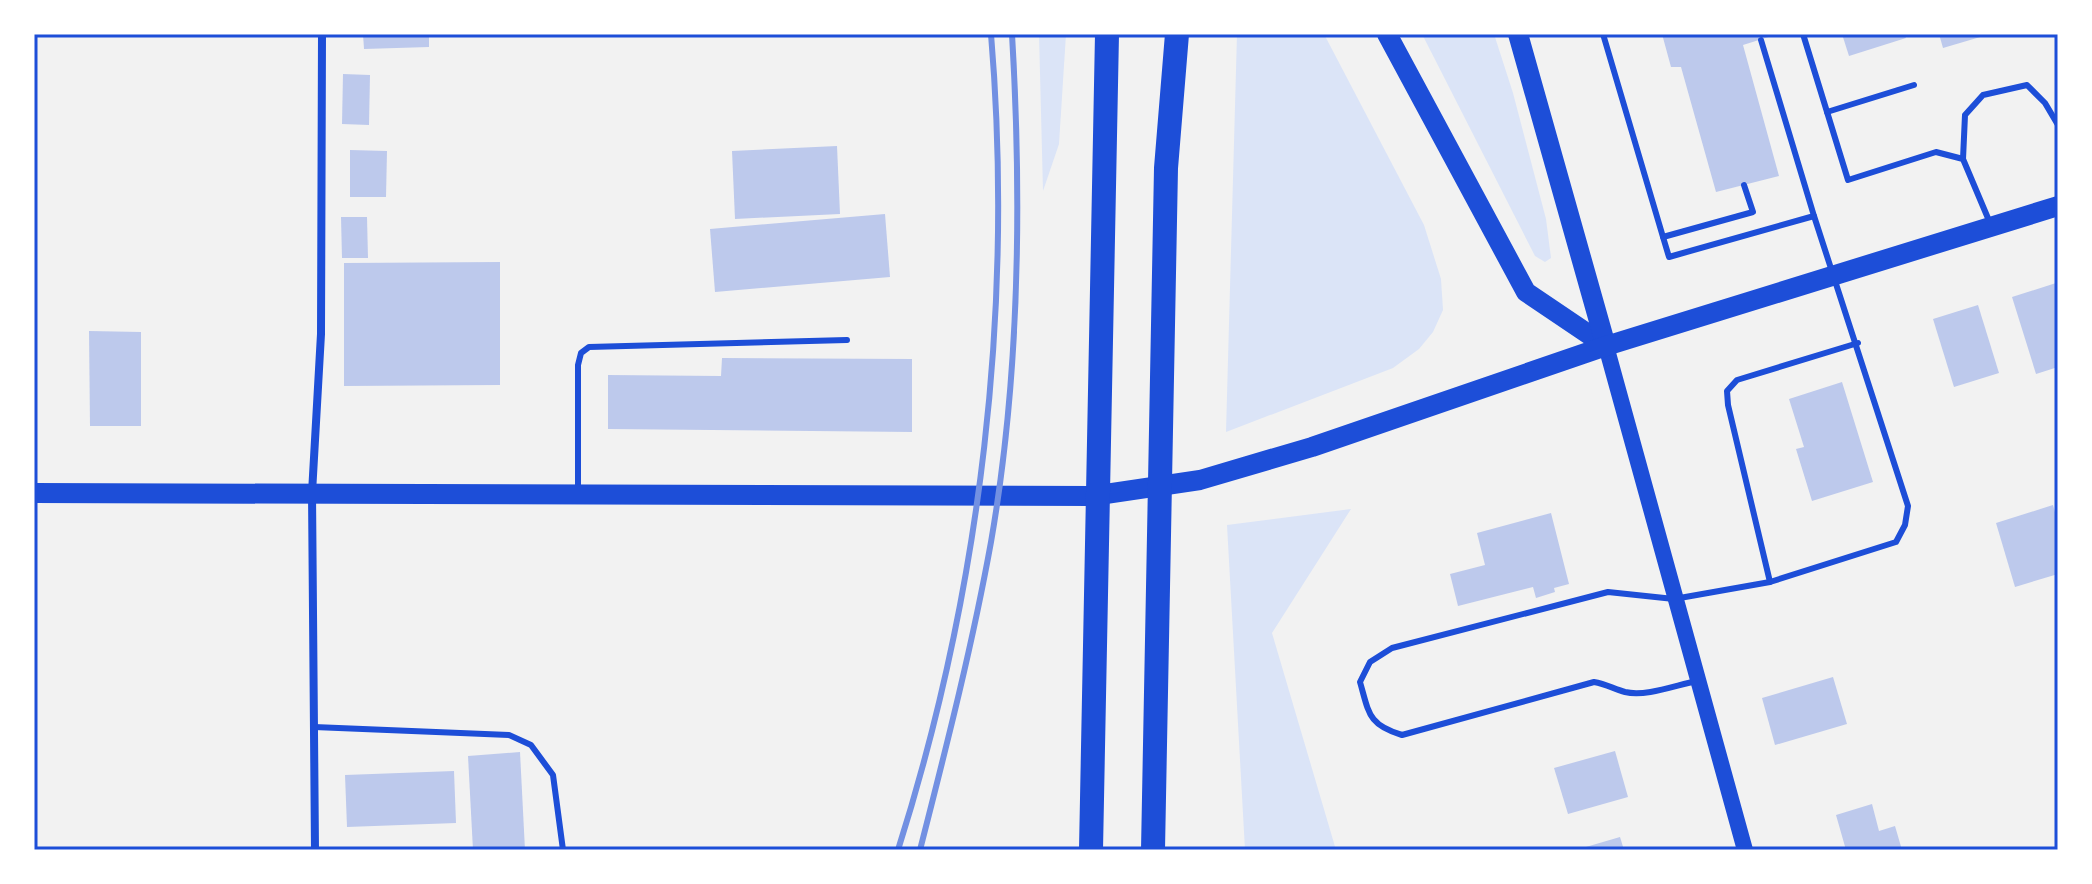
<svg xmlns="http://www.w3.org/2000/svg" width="2092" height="884" font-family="'Sofia Sans Condensed',sans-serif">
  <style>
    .green { fill: #dbe4f7 }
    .building { fill: #bdc9ec }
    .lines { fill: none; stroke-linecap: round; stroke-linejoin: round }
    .service { stroke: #1d4ed8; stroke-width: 6 }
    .minor { stroke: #1d4ed8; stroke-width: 8 }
    .secondary { stroke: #1d4ed8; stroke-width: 16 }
    .primary { stroke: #1d4ed8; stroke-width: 20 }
    .motorway { stroke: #1d4ed8; stroke-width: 24 }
    .rail { stroke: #7290e2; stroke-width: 6 }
    .neatline { fill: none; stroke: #1d4ed8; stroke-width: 3 }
  </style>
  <rect width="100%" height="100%" fill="#f2f2f2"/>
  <g class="green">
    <polygon points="1039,34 1066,34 1059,144 1043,191"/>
    <polygon points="1237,34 1324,34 1424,225 1441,279 1443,310 1433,332 1419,349 1393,368 1226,432"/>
    <polygon points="1422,34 1494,34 1513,93 1546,219 1551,258 1545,262 1535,256"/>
    <polygon points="1351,509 1272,633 1336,850 1245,850 1227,525"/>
  </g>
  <g class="building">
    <polygon points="363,34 429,34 429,47 364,49"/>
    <polygon points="1662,34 1778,34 1743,45 1779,176 1716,192 1681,67 1671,67"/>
    <polygon points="1842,34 1904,34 1906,38 1849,56"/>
    <polygon points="1939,34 1986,34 1987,35 1943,48"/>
    <polygon points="343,74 370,75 369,125 342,124"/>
    <polygon points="837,146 840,214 735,219 732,151"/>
    <polygon points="350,150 387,151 386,197 350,197"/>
    <polygon points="885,214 890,277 715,292 710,229"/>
    <polygon points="341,217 367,217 368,258 342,258"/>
    <polygon points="500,262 500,385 344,386 344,263"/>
    <polygon points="2056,283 2058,367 2036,374 2012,297"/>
    <polygon points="1978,305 1999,373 1954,387 1933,319"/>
    <polygon points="89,331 141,332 141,426 90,426"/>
    <polygon points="722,358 912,359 912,432 608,429 608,375 721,376"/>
    <polygon points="1842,382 1873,482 1812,501 1796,449 1804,447 1789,399"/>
    <polygon points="2053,505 2058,523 2058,574 2015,587 1996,523"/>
    <polygon points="1551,513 1569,584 1554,588 1555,592 1536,598 1533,587 1458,606 1450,574 1485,565 1477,533"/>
    <polygon points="1833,677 1847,724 1775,745 1762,698"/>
    <polygon points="1615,751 1628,797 1568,814 1554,768"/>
    <polygon points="520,752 525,850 473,850 468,756"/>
    <polygon points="454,771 456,823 347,827 345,775"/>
    <polygon points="1872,804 1879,831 1895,826 1902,850 1846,850 1836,815"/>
    <polygon points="1620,837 1624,850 1579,850 1579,849"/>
  </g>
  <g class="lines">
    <g class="service">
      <polyline points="1603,34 1663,237"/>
      <polyline points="1803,34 1848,180 1936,152 1963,159 1990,223"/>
      <polyline points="1827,112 1914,85"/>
      <polyline points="1963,159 1965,115 1983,95 2027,85 2045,103 2058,125"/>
      <polyline points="1744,185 1753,212 1663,237 1669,257 1814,216 1761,40"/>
      <polyline points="578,491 578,365 581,353 589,347 847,340"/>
      <polyline points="1770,582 1728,405 1727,391 1737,380 1858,343"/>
      <path d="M 1697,681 C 1676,685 1646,697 1625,692 C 1614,689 1606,684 1594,682 L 1402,735 C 1368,725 1369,713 1360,682 L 1370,662 L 1392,648 L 1608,592 L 1674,599 L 1770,582 L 1896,542 L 1905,525 L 1908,506 L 1814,216"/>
      <polyline points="314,727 509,735 531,745 553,775 563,850"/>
    </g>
    <polyline class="minor" points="315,850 312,493 321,334 322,34"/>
    <polyline class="secondary" points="1606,346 1745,850"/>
    <g class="primary">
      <polyline points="1387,34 1526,292 1606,346"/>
      <polyline points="1518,34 1606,346"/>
      <polyline points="34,493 1092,496 1200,480 1312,447 1606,346 2058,206"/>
    </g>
    <g class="motorway">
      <polyline points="1091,850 1107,34"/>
      <polyline points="1153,850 1166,168 1177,34"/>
    </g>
    <g class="rail">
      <path d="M 898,850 C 981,588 1014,308 991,34"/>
      <path d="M 920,850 C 946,748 972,647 991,542 C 1020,375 1022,203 1012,34"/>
    </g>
  </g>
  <rect width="2092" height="884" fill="none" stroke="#ffffff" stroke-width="72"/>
  <rect x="36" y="36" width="2020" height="812" class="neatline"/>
</svg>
